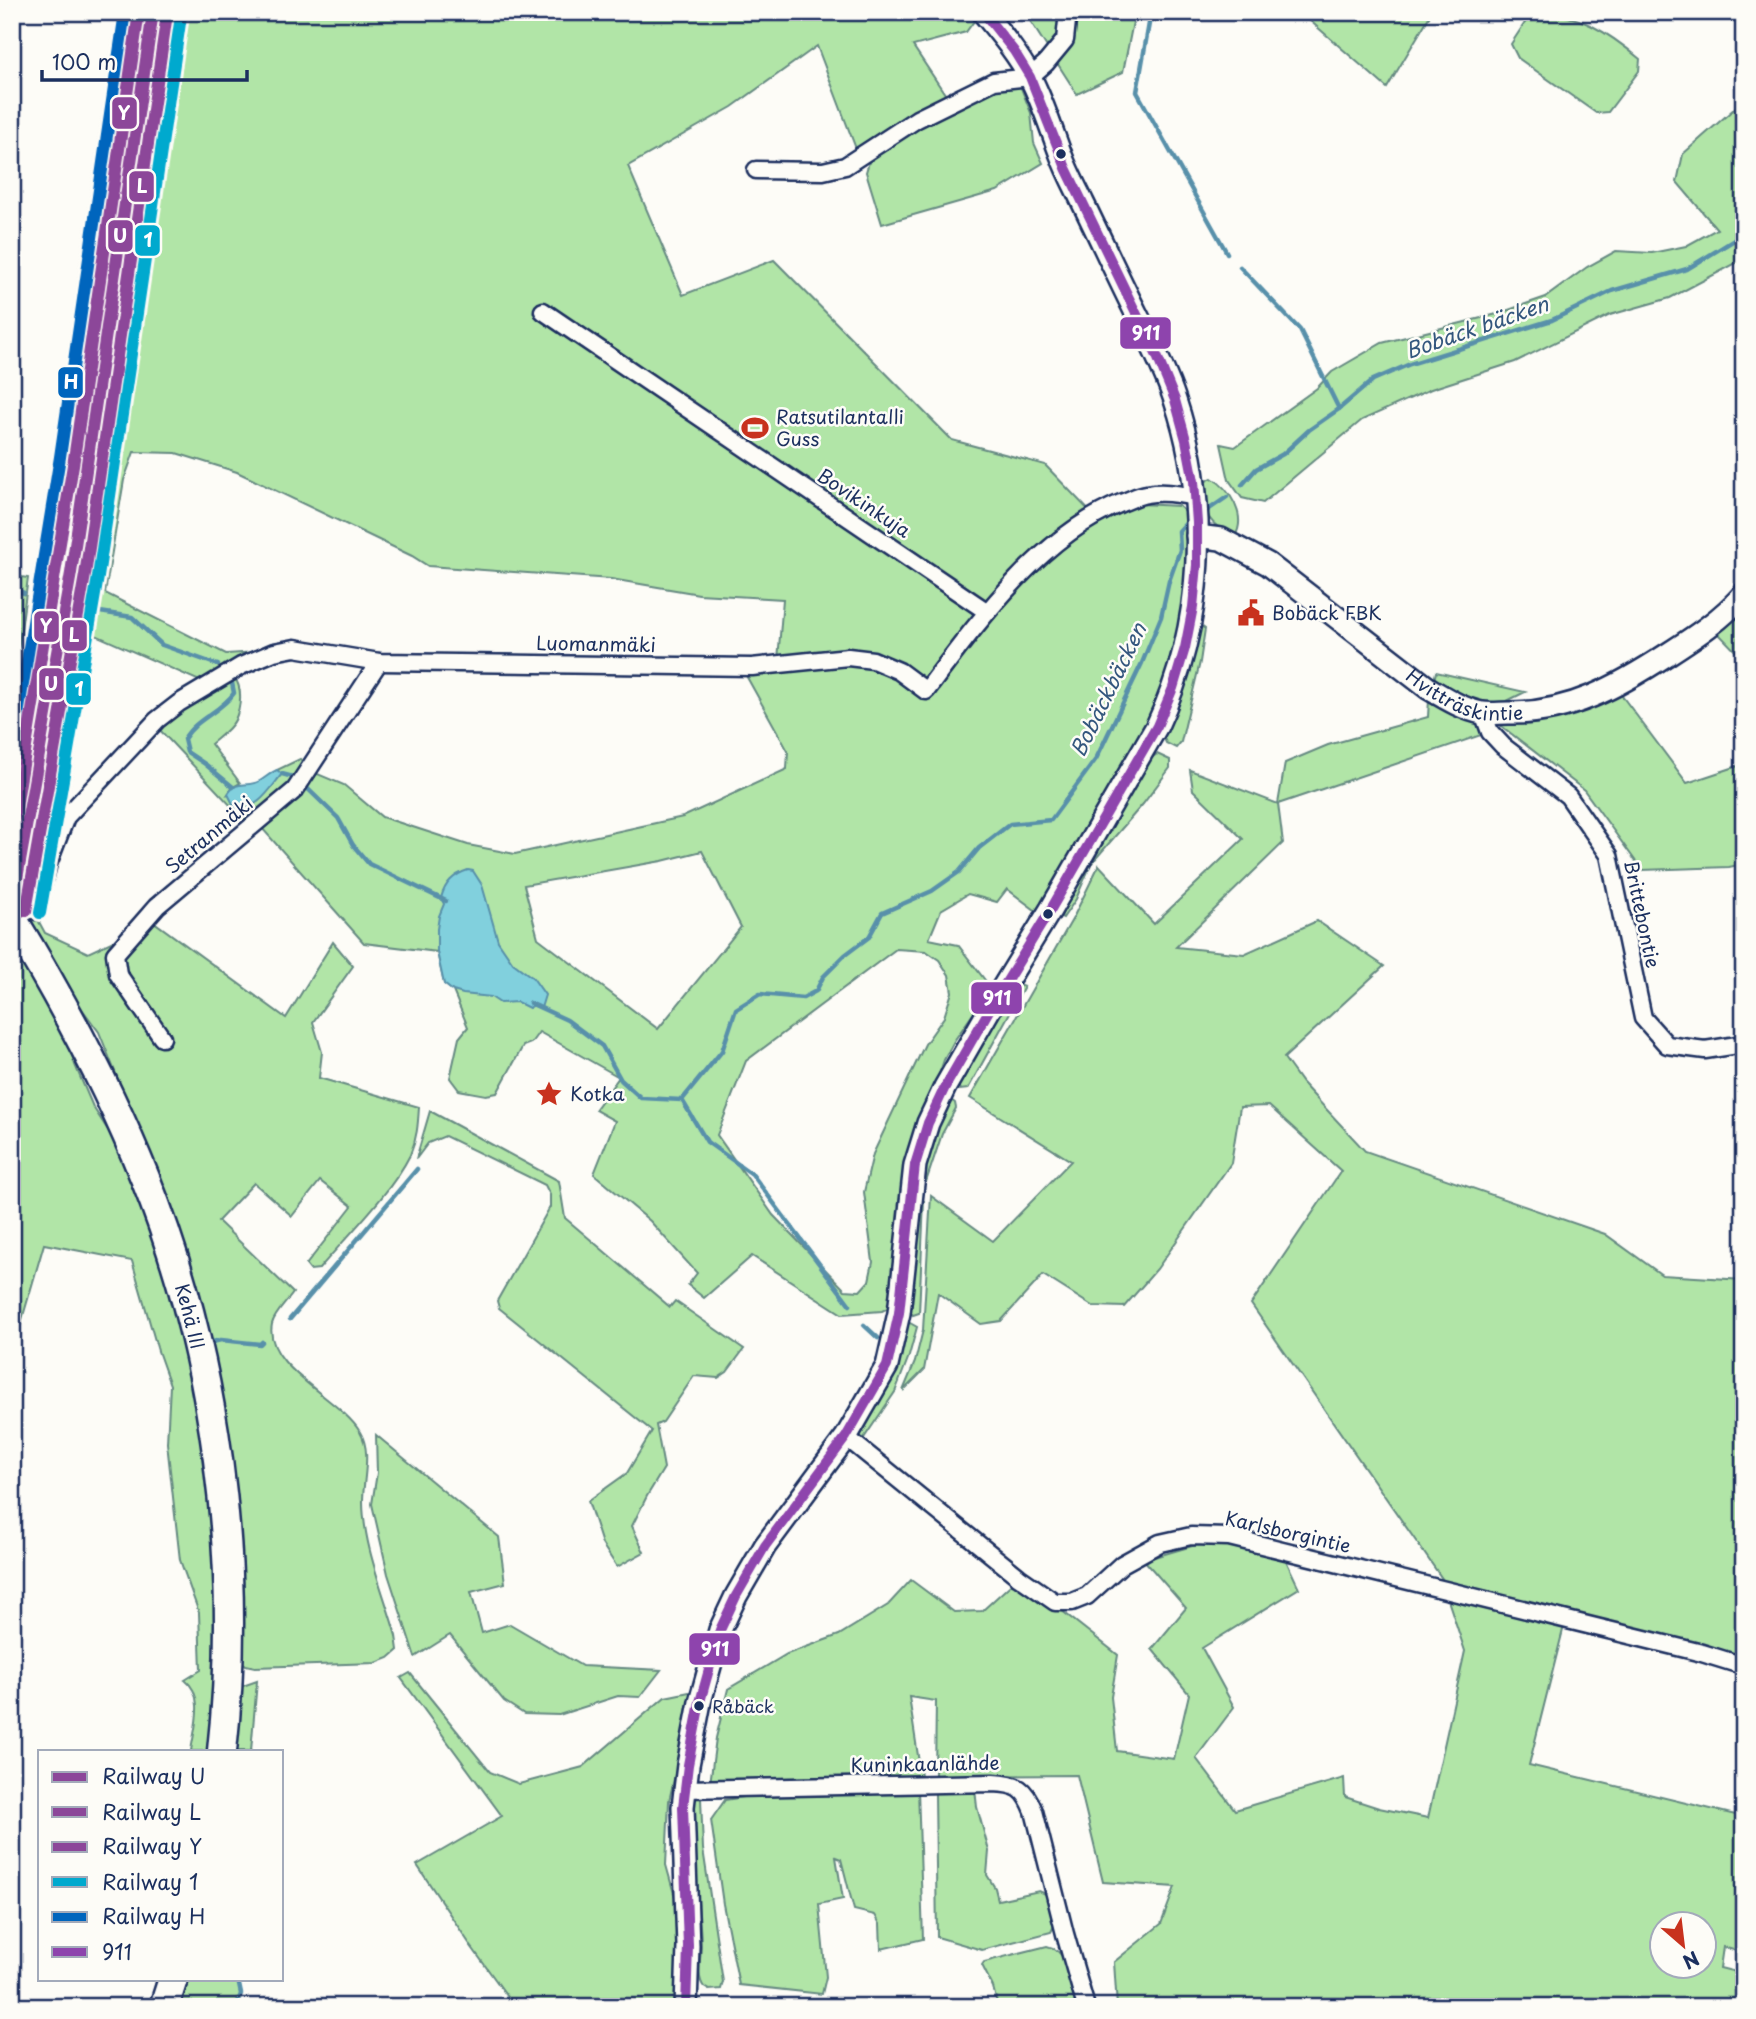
<svg xmlns="http://www.w3.org/2000/svg" width="1756" height="2019" font-family="'Playpen Sans',sans-serif">
  <style>
    .green { fill: #b1e5a7; stroke: #668a82; stroke-width: 2; fill-rule: evenodd }
    .water { fill: #81d0dd; stroke: #5890aa; stroke-width: 2 }
    .lines { fill: none; stroke-linecap: round; stroke-linejoin: round }
    .stream { stroke: #5890aa; stroke-width: 4.5 }
    .minor-casing { stroke: #1b2f5e; stroke-width: 21 }
    .tertiary-casing { stroke: #1b2f5e; stroke-width: 26 }
    .trunk-casing { stroke: #1b2f5e; stroke-width: 33 }
    .minor { stroke: #fdfcf7; stroke-width: 16 }
    .tertiary { stroke: #fdfcf7; stroke-width: 21 }
    .trunk { stroke: #fdfcf7; stroke-width: 28 }
    .bus-1-casing { stroke: #fdfcf7; stroke-width: 16 }
    .bus-1 { stroke: #8e44ad; stroke-width: 10 }
    .rail-1-casing { stroke: #fdfcf7; stroke-width: 18 }
    .rail-2-casing { stroke: #fdfcf7; stroke-width: 18 }
    .rail-3-casing { stroke: #fdfcf7; stroke-width: 18 }
    .rail-4-casing { stroke: #fdfcf7; stroke-width: 18 }
    .rail-5-casing { stroke: #fdfcf7; stroke-width: 18 }
    .rail-1 { stroke: #8c4799; stroke-width: 12 }
    .rail-2 { stroke: #8c4799; stroke-width: 12 }
    .rail-3 { stroke: #8c4799; stroke-width: 12 }
    .rail-4 { stroke: #00a9ce; stroke-width: 12 }
    .rail-5 { stroke: #0065bd; stroke-width: 12 }
    .bus-dot { fill: #1b2f5e; stroke: #fdfcf7; stroke-width: 2.5 }
    .labels { text-anchor: middle; stroke-width: 5; stroke-linejoin: round; paint-order: stroke }
    .bus-label { font-size: 17px; fill: #1b2f5e; stroke: #fdfcf7; text-anchor: start }
    .poi-label { font-size: 19px; fill: #1b2f5e; stroke: #fdfcf7; text-anchor: start }
    .street-label { font-size: 19px; fill: #1b2f5e; stroke: #fdfcf7 }
    .water-label { font-size: 21px; font-style: italic; fill: #34577e; stroke: #fdfcf7 }
    .line-badge { stroke: #fdfcf7; stroke-width: 2.5 }
    .badge-label { font-size: 19px; text-anchor: middle; font-weight: bold; fill: #fff }
  </style>
  <rect width="100%" height="100%" fill="#fdfcf7"/>
  <filter id="ink" filterUnits="userSpaceOnUse"><feTurbulence type="fractalNoise" baseFrequency=".0143" numOctaves="2"/><feDisplacementMap in="SourceGraphic" scale="14" xChannelSelector="R" yChannelSelector="G"/><feConvolveMatrix kernelMatrix="1 2 1 2 8 2 1 2 1" color-interpolation-filters="sRGB"/></filter>
  <g filter="url(#ink)">
    <g class="green">
      <path d="M 170,12 L 974,12 L 977,17 L 966,32 L 913,46 L 947,97 L 858,154 L 817,46 L 732,107 L 628,166 L 683,295 L 774,260 L 952,440 L 1045,465 L 1100,522 L 1140,504 L 1179,506 L 1189,516 L 1190,562 L 1183,624 L 1163,698 L 1039,913 L 1007,889 L 997,902 L 968,894 L 941,910 L 929,939 L 958,945 L 991,988 L 954,1041 L 944,1060 L 929,1104 L 890,1307 L 882,1311 L 842,1314 L 752,1256 L 704,1298 L 688,1285 L 697,1273 L 650,1221 L 594,1174 L 615,1121 L 595,1110 L 619,1077 L 539,1032 L 531,1043 L 523,1046 L 497,1093 L 486,1095 L 459,1090 L 450,1078 L 459,1038 L 468,1027 L 453,991 L 444,984 L 437,952 L 364,943 L 262,828 L 247,823 L 158,728 L 183,708 L 234,677 C 243,688 241,706 235,720 C 231,729 219,737 211,744 L 240,783 L 233,787 L 228,794 L 281,774 L 277,770 L 300,759 L 315,773 L 344,785 L 382,817 L 468,845 L 515,854 L 683,817 L 787,769 L 788,751 L 743,670 L 778,660 L 783,599 L 699,594 L 611,579 L 428,566 L 412,556 L 237,472 L 176,453 L 134,452 L 124,480 L 105,593 L 226,654 L 258,652 L 204,683 L 75,626 L 108,371 ZM 702,851 L 741,927 L 658,1029 L 538,938 L 524,885 L 662,861 ZM 896,949 L 926,951 L 939,960 L 949,975 L 952,992 L 944,1017 L 925,1044 L 873,1154 L 864,1192 L 873,1262 L 869,1281 L 860,1291 L 845,1290 L 773,1215 L 717,1135 L 746,1061 Z"/>
      <polygon points="1030,12 1135,12 1123,72 1077,94 1027,16"/>
      <polygon points="1300,12 1432,12 1387,88"/>
      <path d="M 1536,12 C 1577,12 1609,33 1640,59 L 1639,71 L 1608,112 L 1596,113 L 1518,58 L 1511,44 L 1530,15 Z"/>
      <path d="M 1019,83 L 1031,113 L 1034,143 L 1043,163 L 997,191 L 882,224 L 866,172 L 870,159 C 914,130 966,92 1019,83 Z"/>
      <polygon points="1744,100 1744,259 1670,298 1610,315 1515,362 1431,389 1362,420 1263,503 1242,498 1229,480 1221,444 1235,447 1317,388 1332,372 1382,343 1497,314 1546,297 1587,267 1616,251 1652,253 1686,246 1717,229 1677,182 1683,154"/>
      <path d="M 1212,478 C 1230,489 1247,516 1235,536 C 1204,523 1206,514 1203,483 Z"/>
      <polygon points="12,566 21,577 28,578 12,695"/>
      <polygon points="1744,611 1744,660 1716,631"/>
      <polygon points="1201,626 1205,629 1200,662 1181,742 1176,748 1166,743 1163,736 1187,675 1199,627"/>
      <path d="M 1436,672 L 1525,692 L 1483,713 L 1490,732 L 1278,804 L 1283,843 L 1176,947 L 1244,954 L 1317,921 L 1384,966 L 1284,1058 L 1302,1083 L 1365,1151 L 1605,1234 L 1662,1275 L 1744,1280 L 1744,1667 L 1565,1622 L 1529,1765 L 1744,1817 L 1744,1953 L 1723,1947 L 1720,1968 L 1744,1974 L 1744,2007 L 1117,2007 L 1114,1962 L 1161,1924 L 1175,1887 L 1103,1882 L 1077,1775 L 935,1776 L 936,1701 L 909,1697 L 922,1782 L 710,1784 L 716,1738 L 728,1689 L 787,1654 L 839,1635 L 888,1605 L 911,1580 L 954,1612 L 982,1611 L 1019,1577 L 1118,1655 L 1111,1697 L 1117,1751 L 1174,1759 L 1189,1694 L 1152,1649 L 1186,1608 L 1144,1560 L 1206,1542 L 1283,1554 L 1299,1588 L 1202,1648 L 1234,1707 L 1196,1758 L 1235,1810 L 1344,1778 L 1345,1797 L 1379,1808 L 1428,1818 L 1465,1651 L 1449,1603 L 1452,1593 L 1251,1304 L 1341,1171 L 1269,1106 L 1240,1107 L 1231,1163 L 1157,1269 L 1124,1307 L 1092,1306 L 1043,1275 L 1001,1321 L 981,1324 L 938,1293 L 924,1370 L 903,1391 L 915,1362 L 923,1330 L 931,1196 L 993,1241 L 1071,1161 L 970,1098 L 1073,918 L 1099,865 L 1154,924 L 1243,839 L 1193,790 L 1190,770 L 1278,804 L 1285,763 L 1328,745 L 1428,717 L 1429,699 ZM 1662,1924 L 1704,1924 L 1704,1966 L 1662,1966 Z"/>
      <polygon points="1619,692 1687,783 1744,764 1744,864 1729,867 1642,870 1584,790 1500,725 1544,718"/>
      <polygon points="1157,754 1170,760 1170,768 1143,804 1091,864 1076,899 1063,918 1061,917 1069,894 1147,761"/>
      <path d="M 58,817 L 43,861 L 32,909 L 45,933 L 88,953 L 154,922 L 286,1018 L 333,942 L 353,966 L 313,1022 L 322,1052 L 319,1078 L 419,1107 C 418,1124 417,1139 410,1155 C 391,1193 347,1236 319,1269 L 310,1270 L 306,1265 L 352,1206 L 320,1181 L 292,1216 L 254,1183 L 218,1221 L 293,1293 C 287,1302 274,1314 272,1324 C 263,1367 341,1399 360,1432 C 372,1452 363,1478 363,1501 C 363,1546 384,1593 396,1636 L 398,1650 L 389,1658 L 376,1663 L 255,1667 L 246,1665 L 240,1660 L 235,1501 L 227,1438 L 207,1336 L 158,1178 L 99,1032 L 71,994 L 41,942 L 29,968 L 65,1032 L 75,1065 L 93,1107 L 124,1155 L 159,1251 L 198,1396 L 216,1541 L 217,1667 L 208,1751 L 191,1751 C 194,1729 206,1696 185,1680 L 201,1670 L 199,1613 L 180,1560 L 167,1443 L 170,1385 L 158,1351 L 132,1261 L 44,1244 L 12,1354 L 12,960 L 41,820 Z"/>
      <polygon points="1018,985 1024,987 968,1089 960,1090 957,1083 1014,987"/>
      <polygon points="951,1100 955,1103 956,1108 942,1134 926,1182 923,1183 921,1172 947,1101"/>
      <polygon points="430,1111 559,1181 565,1218 670,1307 675,1301 744,1349 727,1372 718,1378 694,1376 663,1422 656,1425 664,1468 647,1496 632,1526 644,1552 617,1567 602,1544 588,1501 627,1473 652,1431 499,1308 497,1301 550,1207 550,1195 545,1185 445,1136 428,1143 416,1159"/>
      <polygon points="919,1199 924,1201 919,1313 913,1315 909,1311"/>
      <path d="M 910,1323 L 917,1327 L 909,1356 L 895,1392 L 862,1441 L 859,1435 C 884,1394 897,1371 906,1324 Z"/>
      <polygon points="376,1435 499,1537 505,1583 471,1592 482,1633 510,1624 582,1666 661,1670 640,1697 618,1696 559,1715 524,1714 504,1701 450,1635 415,1657 388,1574 372,1504 377,1473"/>
      <polygon points="410,1673 490,1772 519,1784 583,1767 665,1697 694,1691 669,1801 666,1865 676,1901 678,1957 675,2007 515,2007 471,1946 417,1865 502,1816 401,1678"/>
      <polygon points="257,1681 251,1751 231,1751 240,1687"/>
      <polygon points="918,1789 923,1939 881,1949 880,1924 875,1915 854,1910 841,1859 836,1857 843,1899 819,1904 826,1977 822,1994 739,1985 723,1904 711,1820 725,1800 770,1793"/>
      <polygon points="975,1789 977,1807 989,1851 987,1875 995,1888 998,1900 1039,1891 1048,1895 1055,1924 1051,1932 982,1950 937,1937 935,1794 937,1791"/>
      <path d="M 695,1798 L 701,1798 L 703,1849 L 723,1982 L 721,1989 L 709,1990 L 704,1987 C 696,1977 701,1958 701,1945 C 700,1899 688,1843 695,1798 Z"/>
      <path d="M 1047,1946 C 1070,1950 1074,1988 1081,2007 L 998,2007 L 993,1987 L 982,1965 L 984,1962 Z"/>
      <polygon points="186,1979 237,1979 241,1994 236,2007 178,2007"/>
    </g>
    <g class="water">
      <path d="M 277,770 L 282,774 C 269,790 258,811 235,808 L 228,794 C 237,780 243,787 255,783 C 263,781 269,773 277,770 Z"/>
      <path d="M 468,870 L 473,871 L 482,885 L 498,941 L 513,963 L 533,978 L 545,995 L 541,1008 L 534,1005 L 529,1008 L 517,1002 L 500,1003 L 491,997 L 463,994 L 453,991 L 444,984 L 437,952 L 437,929 L 439,916 L 444,904 L 441,898 C 445,883 453,875 468,870 Z"/>
    </g>
    <g class="lines">
      <g class="stream">
        <polyline points="1151,12 1137,92 1227,253"/>
        <polyline points="1240,267 1300,330 1339,409"/>
        <polyline points="1242,485 1256,469 1283,454 1309,430 1339,409 1373,380 1410,364 1552,320 1612,291 1687,269 1744,234"/>
        <polyline points="1208,510 1227,497"/>
        <polyline points="12,589 24,593"/>
        <polyline points="87,610 132,617 162,645 218,665"/>
        <path d="M 232,683 L 234,693 C 221,712 196,718 184,739 L 187,752 L 205,764 L 233,787"/>
        <polyline points="282,774 293,777"/>
        <polyline points="308,789 338,818 353,845 369,864 446,901"/>
        <polyline points="530,1003 567,1020 602,1046 621,1080 641,1098 682,1100 722,1051 736,1009 760,994 803,998 816,991 823,977 845,955 869,937 882,913 932,891 959,872 979,848 1010,824 1051,820 1096,759 1142,663 1161,617 1169,581 1180,550 1179,531 1187,522"/>
        <polyline points="682,1100 707,1142 752,1174 850,1305"/>
        <polyline points="290,1319 417,1169"/>
        <polyline points="864,1325 878,1338"/>
        <polyline points="208,1343 221,1340 260,1344 262,1342"/>
        <polyline points="236,2007 241,1994 238,1980"/>
      </g>
      <g class="minor-casing">
        <g id="minor">
          <polyline points="756,170 823,171 845,166 917,119 994,81 1030,77 1046,63 1065,40 1068,12"/>
          <polyline points="543,311 986,611"/>
          <polyline points="1483,713 1490,732 1503,746 1568,796 1609,855 1643,1018 1667,1045 1705,1050 1744,1044"/>
          <path d="M 36,911 L 48,864 L 66,817 L 157,720 L 179,703 L 241,666 L 274,652 L 295,648 L 379,662 L 752,667 L 848,657 L 873,660 L 899,671 L 926,691 C 978,622 1039,537 1121,503 C 1130,500 1138,495 1147,494 C 1163,491 1178,494 1195,497"/>
          <polyline points="162,1038 118,974 115,954 157,906 295,790 379,662"/>
          <polyline points="846,1437 1019,1577 1055,1602 1072,1602 1087,1596 1122,1564 1160,1543 1191,1536 1229,1537 1702,1653 1744,1666"/>
          <path d="M 685,1789 L 993,1783 C 1018,1784 1025,1788 1034,1811 L 1065,1934 L 1086,2007"/>
        </g>
      </g>
      <g class="tertiary-casing">
        <g id="tertiary">
          <path id="s1" d="M 1197,536 L 1221,539 L 1268,564 L 1428,688 C 1445,698 1462,709 1482,713 C 1490,714 1500,713 1509,713 C 1569,714 1619,686 1668,654 C 1696,636 1722,619 1744,594"/>
          <path d="M 686,2007 L 688,1946 L 683,1807 L 688,1765 L 700,1702 L 720,1630 L 736,1596 L 765,1546 L 846,1437 L 887,1366 L 899,1313 L 915,1165 L 928,1123 L 945,1087 L 991,1007 L 1051,909 L 1157,726 C 1204,626 1210,505 1175,400 C 1165,370 1150,341 1136,313 C 1118,277 1101,240 1083,203 C 1076,188 1067,172 1061,155 C 1051,129 1043,102 1030,77 C 1017,53 1000,33 983,12"/>
        </g>
      </g>
      <g class="trunk-casing">
        <g id="trunk">
          <path id="s2" d="M 12,918 C 62,1000 109,1088 145,1178 C 216,1354 243,1562 222,1751"/>
          <polyline points="164,2007 173,1979"/>
        </g>
      </g>
      <use href="#minor" class="minor"/>
      <use href="#tertiary" class="tertiary"/>
      <use href="#trunk" class="trunk"/>
      <g class="bus-1-casing">
        <polyline id="bus-1" points="686,2007 688,1946 683,1807 688,1765 700,1702 720,1630 736,1596 765,1546 846,1437 887,1366 899,1313 915,1165 928,1123 945,1087 991,1007 1051,909 1157,726 1173,688 1185,648 1193,607 1197,565 1197,523 1194,481 1186,440 1175,400 1157,356 1066,168 1030,77 1014,51 983,12"/>
      </g>
      <use href="#bus-1" class="bus-1"/>
      <g class="rail-1-casing">
        <polyline id="rail-1" points="12,907 71,573 153,12"/>
      </g>
      <g class="rail-2-casing">
        <polyline id="rail-2" points="26,911 85,575 167,14"/>
      </g>
      <g class="rail-3-casing">
        <polyline id="rail-3" points="12,831 74,459 139,12"/>
      </g>
      <g class="rail-4-casing">
        <polyline id="rail-4" points="40,913 98,577 181,16"/>
      </g>
      <g class="rail-5-casing">
        <polyline id="rail-5" points="12,752 60,457 125,12"/>
      </g>
      <use href="#rail-1" class="rail-1"/>
      <use href="#rail-2" class="rail-2"/>
      <use href="#rail-3" class="rail-3"/>
      <use href="#rail-4" class="rail-4"/>
      <use href="#rail-5" class="rail-5"/>
    </g>
  </g>
  <defs>
    <g id="stadium-bare" transform="scale(2.1)"><path d="M0-5a6.5 5 0 1 0 0 10a6.5 5 0 1 0 0-10ZM-3.5-1.8h7v3.6h-7Z" fill="#c8321e" stroke="#fdfcf7" stroke-width="2.5" paint-order="stroke"/></g>
    <g id="civic-bare" transform="scale(2.1)"><path d="M-.6-6.5H3V-4.5H.6V-3L4-1V1h2V6H-6V1h2V-1L-.6-3ZM-1.2 2.5V6h2.4V2.5Z" fill="#c8321e" stroke="#fdfcf7" stroke-width="2.5" paint-order="stroke"/></g>
    <g id="sight-bare" transform="scale(2.1)"><path d="M0-6L1.8-2.2L6-1.7L2.9 1.2L3.7 5.4L0 3.3L-3.7 5.4L-2.9 1.2L-6-1.7L-1.8-2.2Z" fill="#c8321e" stroke="#fdfcf7" stroke-width="2.5" paint-order="stroke"/></g>
  </defs>
  <g fill-rule="evenodd">
    <use href="#stadium-bare" x="755" y="428"/>
    <use href="#civic-bare" x="1251" y="613"/>
    <use href="#sight-bare" x="549" y="1094"/>
  </g>
  <g class="bus-dot">
    <circle cx="1061" cy="154" r="6"/>
    <circle cx="1048" cy="914" r="6"/>
    <circle cx="699" cy="1706" r="6"/>
  </g>
  <g class="labels">
    <g class="bus-label">
      <text x="712" y="1713">Råbäck</text>
    </g>
    <g class="poi-label">
      <text x="776" y="424">Ratsutilantalli<tspan x="776" dy="22">Guss</tspan></text>
      <text x="1272" y="620">Bobäck FBK</text>
      <text x="570" y="1101">Kotka</text>
    </g>
    <g class="street-label">
      <text transform="translate(864 503) rotate(34)" y="7">Bovikinkuja</text>
      <text transform="translate(596 644) rotate(1)" y="7">Luomanmäki</text>
      <text dy="7" stroke="none"><textPath href="#s1" startOffset="318">Hvitträskintie</textPath></text>
      <text transform="translate(209 835) rotate(-40)" y="7">Setranmäki</text>
      <text transform="translate(1642 914) rotate(78)" y="7">Brittebontie</text>
      <text dy="7" stroke="none"><textPath href="#s2" startOffset="438">Kehä III</textPath></text>
      <text transform="translate(1288 1532) rotate(13)" y="7">Karlsborgintie</text>
      <text transform="translate(925 1764) rotate(-1)" y="7">Kuninkaanlähde</text>
    </g>
    <g class="water-label">
      <text transform="translate(1477 328) rotate(-19)" y="7">Bobäck bäcken</text>
      <text transform="translate(1109 690) rotate(-64)" y="7">Bobäckbäcken</text>
    </g>
  </g>
  <g class="line-badge">
    <rect x="111" y="96" width="27" height="34" rx="7" fill="#8c4799"/>
    <rect x="128" y="170" width="27" height="33" rx="7" fill="#8c4799"/>
    <rect x="107" y="219" width="27" height="34" rx="7" fill="#8c4799"/>
    <rect x="134" y="224" width="27" height="33" rx="7" fill="#00a9ce"/>
    <rect x="1119" y="316" width="53" height="34" rx="7" fill="#8e44ad"/>
    <rect x="57" y="366" width="27" height="33" rx="7" fill="#0065bd"/>
    <rect x="33" y="610" width="27" height="33" rx="7" fill="#8c4799"/>
    <rect x="61" y="619" width="27" height="33" rx="7" fill="#8c4799"/>
    <rect x="38" y="667" width="27" height="34" rx="7" fill="#8c4799"/>
    <rect x="65" y="672" width="27" height="34" rx="7" fill="#00a9ce"/>
    <rect x="970" y="981" width="53" height="34" rx="7" fill="#8e44ad"/>
    <rect x="688" y="1632" width="53" height="34" rx="7" fill="#8e44ad"/>
  </g>
  <g class="badge-label">
    <text x="124" y="120">Y</text>
    <text x="142" y="193">L</text>
    <text x="120" y="243">U</text>
    <text x="148" y="247">1</text>
    <text x="1146" y="340">911</text>
    <text x="71" y="389">H</text>
    <text x="46" y="633">Y</text>
    <text x="74" y="642">L</text>
    <text x="51" y="691">U</text>
    <text x="79" y="696">1</text>
    <text x="997" y="1005">911</text>
    <text x="715" y="1656">911</text>
  </g>
  <rect width="1756" height="2019" fill="none" stroke="#fdfcf7" stroke-width="42"/>
  <rect x="21" y="21" width="1714" height="1977" fill="none" stroke="#1b2f5e" stroke-width="2.5" filter="url(#ink)"/>
  <rect x="38" y="1750" width="245" height="231" fill="#fdfcf7" stroke="#a3aaba" stroke-width="2"/>
  <rect x="52" y="1772" width="35" height="10" fill="#8c4799" stroke="#a3aaba" stroke-width="2"/>
  <text x="102" y="1784" font-size="21" fill="#1b2f5e">Railway U</text>
  <rect x="52" y="1807" width="35" height="10" fill="#8c4799" stroke="#a3aaba" stroke-width="2"/>
  <text x="102" y="1820" font-size="21" fill="#1b2f5e">Railway L</text>
  <rect x="52" y="1842" width="35" height="10" fill="#8c4799" stroke="#a3aaba" stroke-width="2"/>
  <text x="102" y="1854" font-size="21" fill="#1b2f5e">Railway Y</text>
  <rect x="52" y="1877" width="35" height="10" fill="#00a9ce" stroke="#a3aaba" stroke-width="2"/>
  <text x="102" y="1890" font-size="21" fill="#1b2f5e">Railway 1</text>
  <rect x="52" y="1912" width="35" height="10" fill="#0065bd" stroke="#a3aaba" stroke-width="2"/>
  <text x="102" y="1924" font-size="21" fill="#1b2f5e">Railway H</text>
  <rect x="52" y="1947" width="35" height="10" fill="#8e44ad" stroke="#a3aaba" stroke-width="2"/>
  <text x="102" y="1960" font-size="21" fill="#1b2f5e">911</text>
  <g transform="translate(1683 1945) rotate(152)"><circle r="33" fill="#fdfcf7" stroke="#a3aaba" stroke-width="2"/>
  <path d="M0-5L12 26L0 18L-12 26Z" fill="#c8321e"/>
  <text y="-10" font-size="19" font-weight="bold" text-anchor="middle" fill="#1b2f5e">N</text>
  </g>
  <path d="M42 70v10h205v-10" fill="none" stroke="#1b2f5e" stroke-width="3.5"/>
  <text x="52" y="70" font-size="21" fill="#1b2f5e" stroke="#fdfcf7" stroke-width="5" paint-order="stroke">100 m</text>
</svg>
